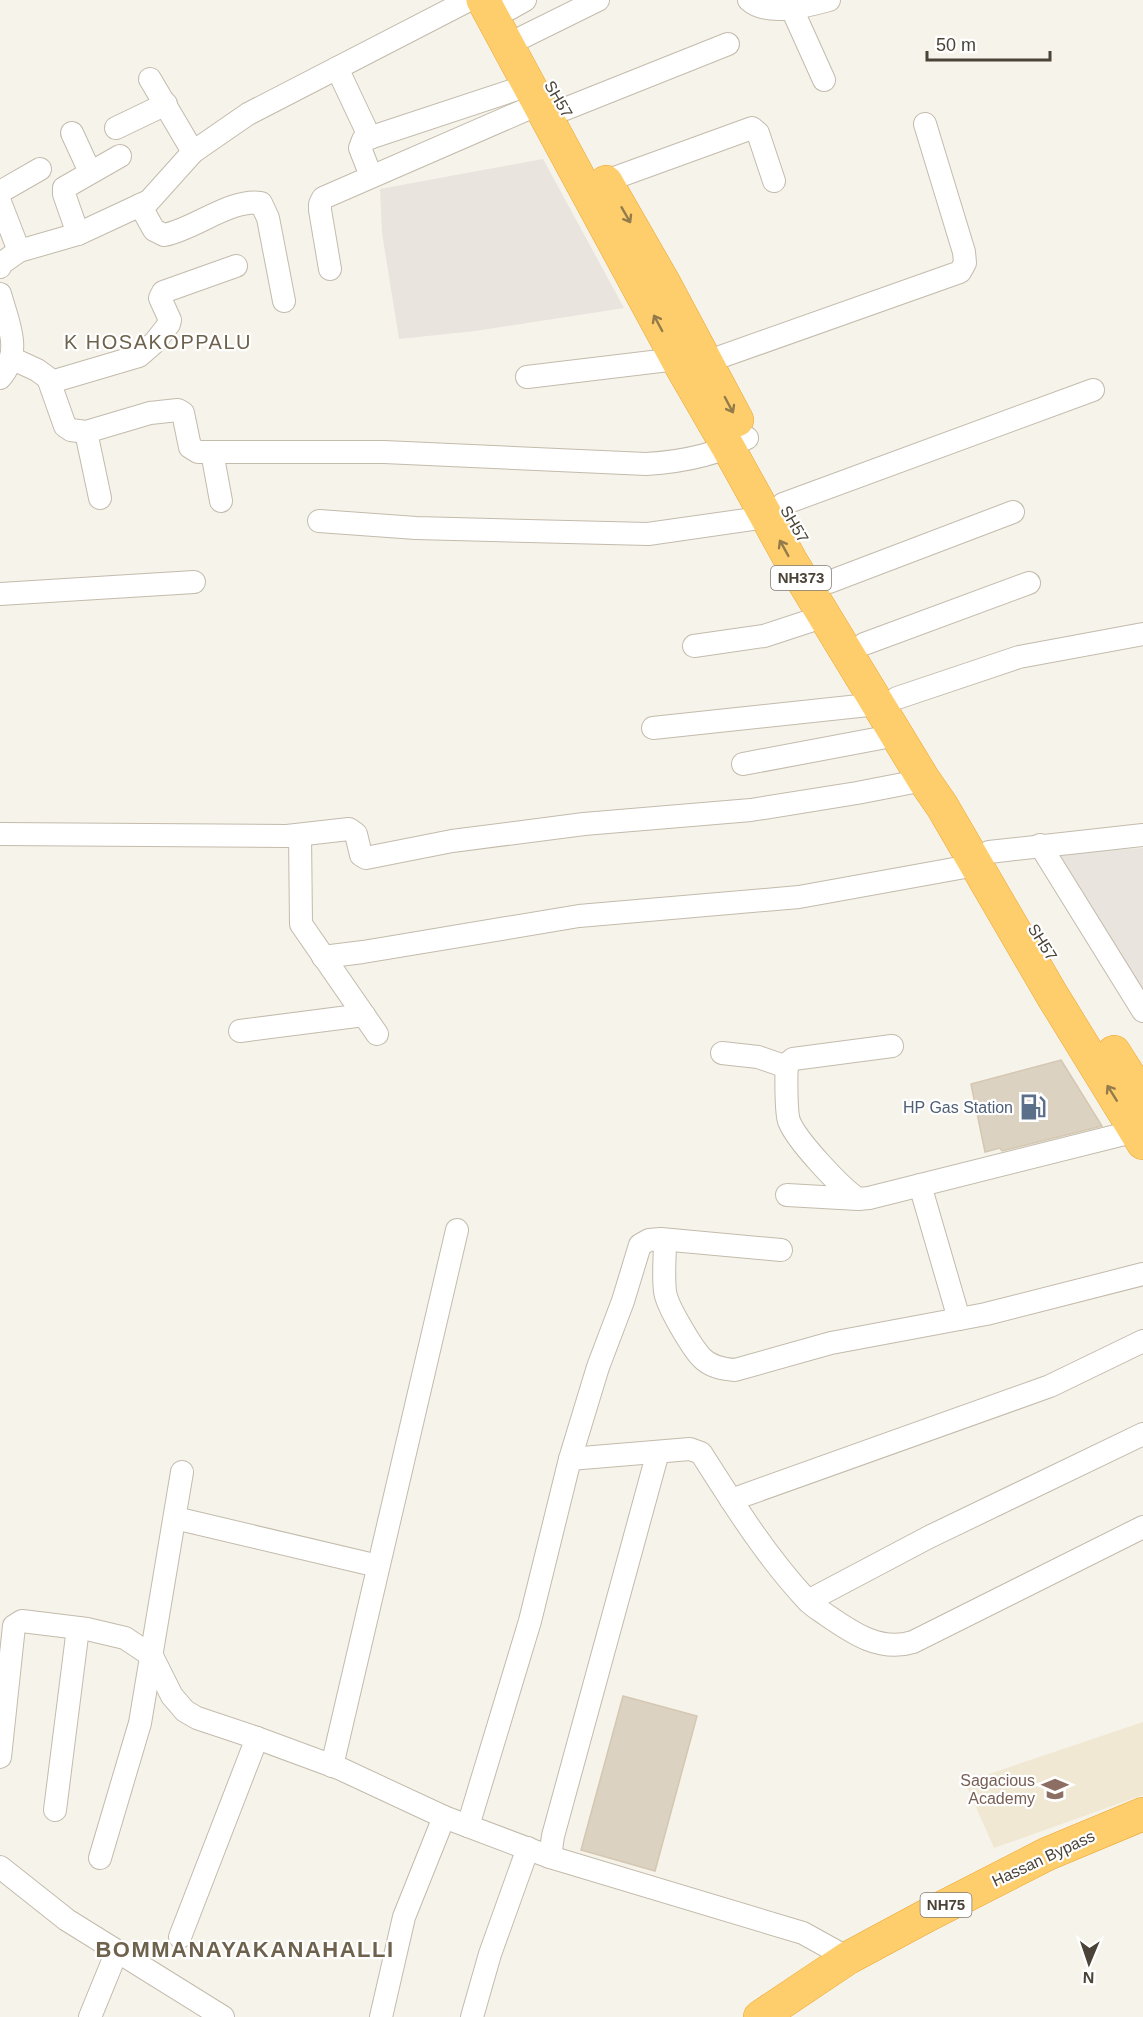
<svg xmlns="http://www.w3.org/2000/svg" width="1143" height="2017" font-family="Arial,sans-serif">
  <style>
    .industrial { fill: #e9e4de }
    .education { fill: #f0e8d3 }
    .building { fill: #dcd2c1; stroke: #d5c7b1; stroke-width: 1.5 }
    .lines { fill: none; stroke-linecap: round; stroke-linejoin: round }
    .minor-casing { stroke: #c3bbac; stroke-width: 24 }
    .highway-casing { stroke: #eba62f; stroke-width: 34 }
    .minor { stroke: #fff; stroke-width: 22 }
    .highway { stroke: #ffce6c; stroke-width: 33 }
    .oneway { stroke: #937b4c }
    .labels { text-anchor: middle; stroke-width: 4.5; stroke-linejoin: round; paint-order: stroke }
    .shield { fill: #fff; stroke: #817b73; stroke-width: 1.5 }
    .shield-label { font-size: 15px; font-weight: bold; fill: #4b4337 }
    .street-label { font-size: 16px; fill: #4b4337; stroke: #fff }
    .service-label { font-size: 16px; fill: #4e5e75; stroke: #fff; text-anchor: end }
    .education-label { font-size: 16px; fill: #785e54; stroke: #fff; text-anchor: end }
    .quarter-label { font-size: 20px; letter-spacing: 1.5px; fill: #6f624d; stroke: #fff }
    .district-label { font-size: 22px; font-weight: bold; letter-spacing: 1.5px; fill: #6f624d; stroke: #fff }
  </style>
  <rect width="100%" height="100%" fill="#f6f3ea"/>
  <g class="industrial">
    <polygon points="543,159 624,308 475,331 399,339 382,233 380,189"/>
    <polygon points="1143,848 1143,1020 1039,855"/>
  </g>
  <polygon class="education" points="1143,1722 1143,1795 994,1848 965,1782"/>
  <g class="building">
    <polygon points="1061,1060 1102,1126 1002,1151 1000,1148 985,1152 971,1084"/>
    <polygon points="623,1696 697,1716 655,1871 581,1850"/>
  </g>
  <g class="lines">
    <g class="minor-casing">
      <g id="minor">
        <path d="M 749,0 C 768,17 807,6 829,0"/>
        <polyline points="509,9 525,0"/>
        <polyline points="792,9 824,80"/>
        <polyline points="523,37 598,0"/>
        <polyline points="337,68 370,138"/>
        <polyline points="150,79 193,152"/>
        <polyline points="565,109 728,44"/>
        <polyline points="116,128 166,104"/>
        <polyline points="72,133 90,172"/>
        <polyline points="371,176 360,148 363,140 529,85"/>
        <polyline points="606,181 752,128 758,133 774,181"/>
        <polyline points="0,192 40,169"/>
        <polyline points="0,202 19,251"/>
        <path d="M 140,205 L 154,230 L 164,235 C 193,230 231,198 261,203 L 268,218 L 284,301"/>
        <polyline points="78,234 64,194 64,188 120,156"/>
        <polyline points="0,267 2,263 19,251 78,234 149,201 193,152 248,114 469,0"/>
        <polyline points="330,269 320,210 320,204 323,198 539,104"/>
        <path d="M 0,294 C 8,323 23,352 0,378"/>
        <path d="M 13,359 L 37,370 L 48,378 L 65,426 L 71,430 L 86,432 L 150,413 L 178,410 L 183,413 L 190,447 L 198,452 L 384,452 L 646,464 C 680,462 717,455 747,438"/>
        <polyline points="706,362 960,272 965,263 964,252 925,124"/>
        <polyline points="527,377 677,359"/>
        <polyline points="51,382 139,356 155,342 169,324 170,320 160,298 163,292 236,266"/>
        <polyline points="86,432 100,498"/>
        <polyline points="212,452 221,501"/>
        <polyline points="783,504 1093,390"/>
        <polyline points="319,521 416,528 648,534 767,517"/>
        <polyline points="829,582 1013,512"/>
        <polyline points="0,594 194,582"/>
        <polyline points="864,644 1029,583"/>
        <polyline points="694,646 764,636 825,616"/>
        <polyline points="897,698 1019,657 1143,634"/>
        <polyline points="653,728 878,704"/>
        <polyline points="743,764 897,735"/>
        <polyline points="0,834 287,836 349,829 356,834 361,855 366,858 452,841 584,824 751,810 857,793 924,780"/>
        <polyline points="300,835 301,924 377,1034"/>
        <polyline points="1040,845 1143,1011"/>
        <polyline points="989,852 1143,835"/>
        <polyline points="323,957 363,952 579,916 799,897 976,865"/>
        <polyline points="240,1031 364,1015"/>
        <polyline points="722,1053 758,1057 787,1067"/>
        <polyline points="920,1185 959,1319"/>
        <polyline points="787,1195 858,1199 869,1198 1136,1131"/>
        <path d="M 858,1199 C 841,1188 796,1140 789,1121 C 786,1112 786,1075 787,1064 L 793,1059 L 892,1046"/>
        <path d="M 665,1240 C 665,1257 663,1274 665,1291 C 666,1305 692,1347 701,1357 C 710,1367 723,1369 735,1370 L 831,1343 L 986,1314 L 1143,1274"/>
        <path d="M 570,1459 L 690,1449 L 701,1453 C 733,1503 765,1555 806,1599 C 812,1606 821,1611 828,1616 C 854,1634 881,1652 913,1642 L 1143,1527"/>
        <polyline points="731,1500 1050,1386 1143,1341"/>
        <polyline points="175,1518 378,1566"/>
        <polyline points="808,1601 929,1537 1143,1434"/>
        <polyline points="0,1757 14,1626 22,1621 87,1629 125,1638 152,1656 172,1696 185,1711 197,1718 257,1738 341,1769 444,1817 550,1857 803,1933 848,1958"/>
        <polyline points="332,1766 457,1230"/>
        <polyline points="55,1810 78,1628"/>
        <polyline points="468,1826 530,1621 570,1459 598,1367 623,1301 640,1245 649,1240 661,1239 781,1250"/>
        <polyline points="550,1857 553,1836 658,1452"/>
        <polyline points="100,1858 140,1723 182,1472"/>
        <polyline points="0,1867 67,1920 223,2017"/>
        <polyline points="180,1937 257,1738"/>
        <polyline points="90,2017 117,1951"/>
        <polyline points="381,2017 404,1917 444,1817"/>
        <polyline points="472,2017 490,1954 528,1848"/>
      </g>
    </g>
    <g class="highway-casing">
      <g id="highway">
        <polyline points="483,0 677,359 729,449 791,561 924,780 942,806 1052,995 1143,1143"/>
        <polyline points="606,182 664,283 737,420"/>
        <polyline points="1114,1052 1143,1098"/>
        <polyline points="760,2017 848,1958 926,1916 1047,1854 1143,1814"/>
      </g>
    </g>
    <use href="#minor" class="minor"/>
    <use href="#highway" class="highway"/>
  </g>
  <defs><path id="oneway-shaft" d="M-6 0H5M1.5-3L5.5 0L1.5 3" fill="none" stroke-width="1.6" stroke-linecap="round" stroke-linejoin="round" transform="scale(1.5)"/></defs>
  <g class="oneway">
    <use href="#oneway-shaft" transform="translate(626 215) rotate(60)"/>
    <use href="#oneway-shaft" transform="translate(658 323) rotate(-118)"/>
    <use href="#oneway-shaft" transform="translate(729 405) rotate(62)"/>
    <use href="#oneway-shaft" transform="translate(784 548) rotate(-119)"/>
    <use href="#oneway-shaft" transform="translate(1112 1093) rotate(-122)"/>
  </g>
  <defs>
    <g id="fuel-bare" transform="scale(2.07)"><path d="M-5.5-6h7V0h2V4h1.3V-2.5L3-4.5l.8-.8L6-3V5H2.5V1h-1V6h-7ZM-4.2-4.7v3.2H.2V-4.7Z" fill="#5c6f8a" stroke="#fff" stroke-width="2.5" paint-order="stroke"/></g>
    <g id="school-bare" transform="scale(2.07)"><path d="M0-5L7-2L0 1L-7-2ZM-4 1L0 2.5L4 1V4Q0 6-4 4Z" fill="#8d6e63" stroke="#fff" stroke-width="2.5" paint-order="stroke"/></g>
  </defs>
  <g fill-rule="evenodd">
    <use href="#fuel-bare" x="1033" y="1107"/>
    <use href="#school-bare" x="1055" y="1789"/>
  </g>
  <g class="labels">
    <g class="shield">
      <rect x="771" y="566" width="60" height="24" rx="4.5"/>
      <rect x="920.5" y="1893" width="51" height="24" rx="4.5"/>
    </g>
    <g class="shield-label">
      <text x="801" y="583">NH373</text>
      <text x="946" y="1910">NH75</text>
    </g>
    <g class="street-label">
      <text transform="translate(559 99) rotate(60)" y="6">SH57</text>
      <text transform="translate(795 524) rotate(60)" y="6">SH57</text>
      <text transform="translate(1043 942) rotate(58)" y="6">SH57</text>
      <text transform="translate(1043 1858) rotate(-25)" y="6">Hassan Bypass</text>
    </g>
    <g class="service-label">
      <text x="1013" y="1113">HP Gas Station</text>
    </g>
    <g class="education-label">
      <text x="1035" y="1786">Sagacious<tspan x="1035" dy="18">Academy</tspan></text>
    </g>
    <g class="quarter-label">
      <text x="158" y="349">K HOSAKOPPALU</text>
    </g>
    <g class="district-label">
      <text x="245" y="1957">BOMMANAYAKANAHALLI</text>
    </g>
  </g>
  <g transform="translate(1089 1963) rotate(182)" stroke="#ffffff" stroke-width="4.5" paint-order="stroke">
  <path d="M0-4.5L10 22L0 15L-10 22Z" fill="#4b4337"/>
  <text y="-9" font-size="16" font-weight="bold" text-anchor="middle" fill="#4b4337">N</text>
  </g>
  <path d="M927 51v9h123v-9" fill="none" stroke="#4b4337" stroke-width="3"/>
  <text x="936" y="51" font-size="18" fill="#4b4337" stroke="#ffffff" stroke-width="4.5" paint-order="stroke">50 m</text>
</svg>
